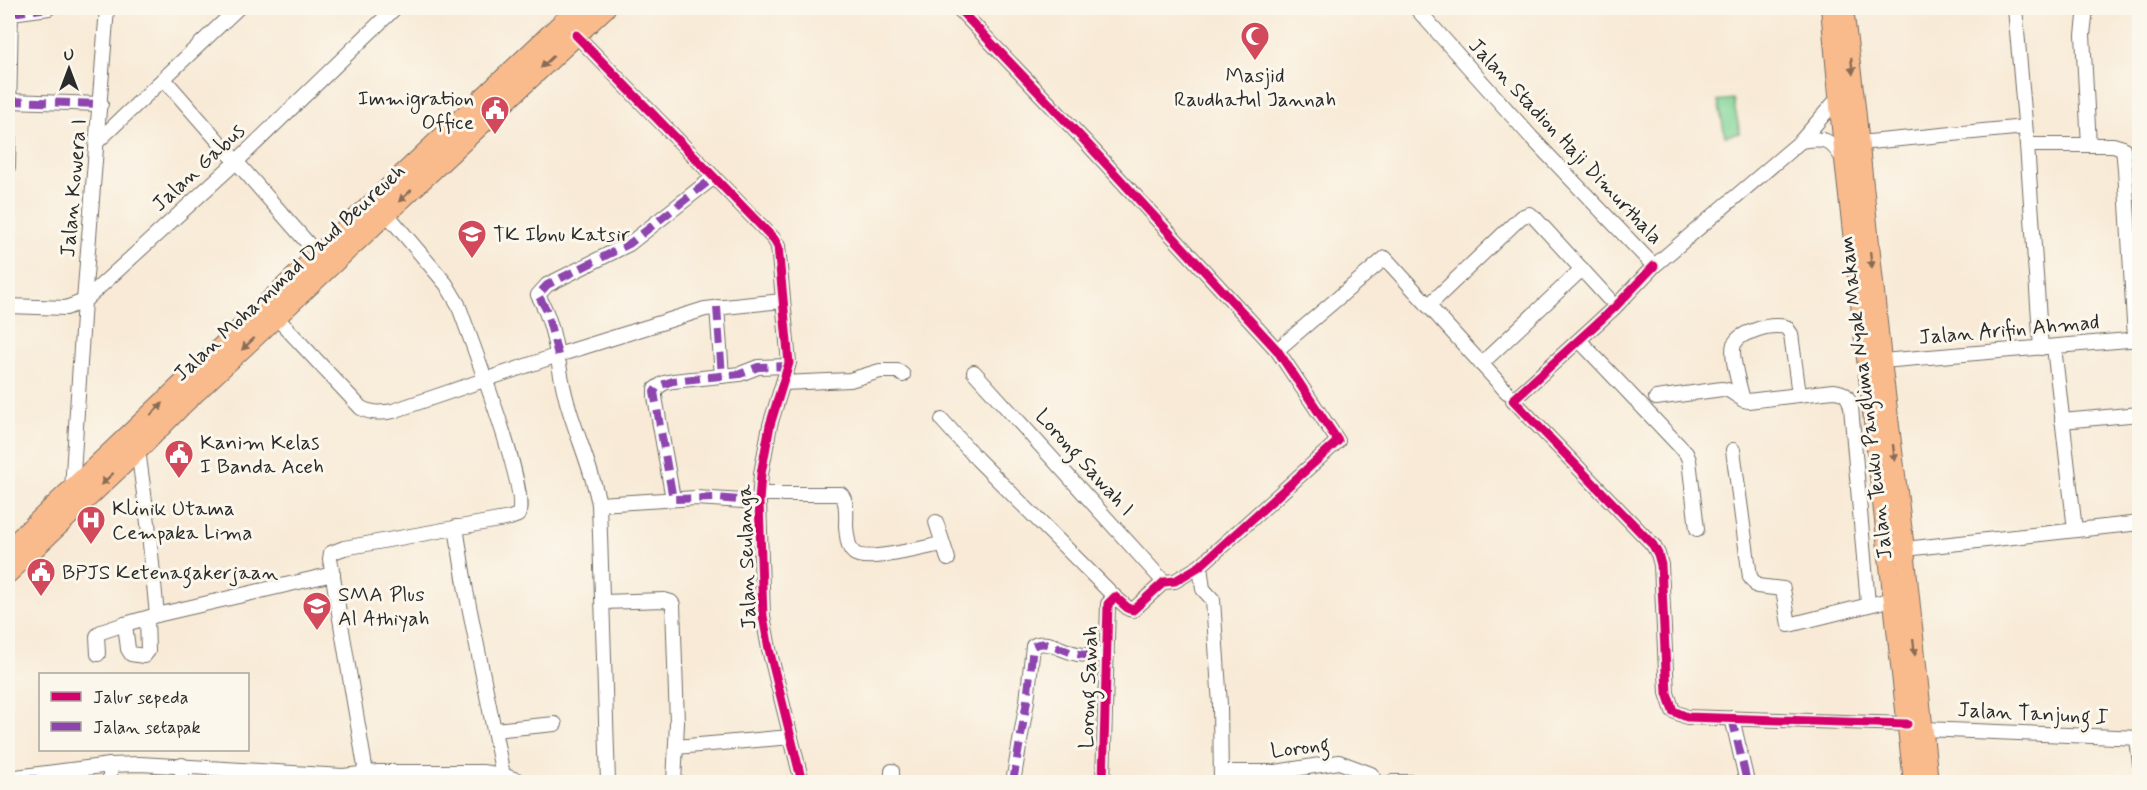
<svg xmlns="http://www.w3.org/2000/svg" width="2147" height="790" font-family="Mynerve,sans-serif">
  <style>
    .pitch { fill: #81d598; stroke: #568062; stroke-width: 1.5 }
    .lines { fill: none; stroke-linecap: round; stroke-linejoin: round }
    .minor-casing { stroke: #736e67; stroke-width: 16 }
    .major-casing { stroke: #736e67; stroke-width: 20 }
    .highway-casing { stroke: #736e67; stroke-width: 22 }
    .minor { stroke: #fff; stroke-width: 14 }
    .major { stroke: #fabb8c; stroke-width: 18 }
    .highway { stroke: #fabb8c; stroke-width: 20 }
    .quiet { stroke: #8e44ad; stroke-width: 8; stroke-dasharray: 15 8; stroke-linecap: butt }
    .cycleway-casing { stroke: #fbf7ec; stroke-width: 13 }
    .cycleway { stroke: #d6006c; stroke-width: 9 }
    .oneway { fill: #886c57 }
    .labels { text-anchor: middle; stroke-width: 6; stroke-linejoin: round; paint-order: stroke }
    .poi-label { font-size: 21px; fill: #2b2b2b; stroke: #fbf7ec; text-anchor: start }
    .street-label { font-size: 21px; fill: #2b2b2b; stroke: #fbf7ec }
  </style>
  <rect width="100%" height="100%" fill="#fbf7ec"/>
  <filter id="ink" filterUnits="userSpaceOnUse"><feTurbulence type="fractalNoise" baseFrequency=".0167" numOctaves="2"/><feDisplacementMap in="SourceGraphic" scale="12" xChannelSelector="R" yChannelSelector="G"/><feConvolveMatrix kernelMatrix="1 2 1 2 8 2 1 2 1" color-interpolation-filters="sRGB"/></filter>
  <filter id="wash" filterUnits="userSpaceOnUse"><feTurbulence type="fractalNoise" baseFrequency=".008" numOctaves="4" result="noise"/><feDisplacementMap in="SourceGraphic" scale="24" xChannelSelector="R" yChannelSelector="G"/><feGaussianBlur stdDeviation="1.35" result="paint"/><feColorMatrix in="noise" values="0 0 0 0 0 0 0 0 0 0 0 0 0 0 0 0 0 1.4 0 .05"/><feComposite in="paint" operator="in"/></filter>
  <g filter="url(#wash)">
    <rect width="100%" height="100%" fill="#f8ead6"/>
    <polygon class="pitch" points="1733,99 1740,133 1725,136 1718,101"/>
  </g>
  <g filter="url(#ink)">
    <g class="lines">
      <g class="minor-casing">
        <g id="minor">
          <polyline points="958,8 1083,139 1277,350 1338,441 1200,566 1175,581 1164,582 1133,610 1129,609 1115,597 1108,604 1103,782"/>
          <polyline points="1416,8 1531,137 1654,266 1801,141 1839,97"/>
          <polyline points="2015,8 2027,145 2041,348"/>
          <polyline points="2086,8 2083,35 2089,145"/>
          <polyline points="11,13 49,8"/>
          <polyline points="576,35 774,239 778,246 789,363 770,425 761,474 759,502 763,616 769,649 802,782"/>
          <polyline points="164,79 319,256"/>
          <polyline points="9,101 101,104"/>
          <polyline points="98,141 238,8"/>
          <path d="M 1801,141 C 1825,137 1830,139 1843,159"/>
          <polyline points="1859,143 2025,127"/>
          <polyline points="2027,145 2113,145 2123,148 2125,169 2135,339"/>
          <polyline points="8,167 11,8"/>
          <polyline points="1654,266 1615,307 1513,400 1653,545 1658,554 1661,565 1667,693 1673,711 1687,717 1907,724"/>
          <polyline points="8,306 66,308 84,301 237,161 395,8"/>
          <polyline points="1428,306 1521,217 1529,214 1534,217 1608,298"/>
          <polyline points="717,307 722,376"/>
          <path d="M 276,317 L 361,408 C 372,414 381,413 393,411 L 558,355 L 705,309 L 782,301"/>
          <polyline points="1579,340 1686,453 1689,460 1697,529"/>
          <polyline points="2054,347 2075,530"/>
          <polyline points="1277,350 1385,258 1507,392"/>
          <polyline points="1882,361 2140,339"/>
          <polyline points="1481,364 1582,269"/>
          <polyline points="974,372 1164,582"/>
          <polyline points="783,383 850,380 880,371 898,371 903,375"/>
          <path d="M 1656,398 L 1722,389 C 1733,389 1737,399 1748,401 L 1833,391 C 1845,392 1848,395 1851,407 L 1868,604"/>
          <path d="M 1743,400 C 1740,388 1730,355 1734,344 C 1738,337 1746,333 1753,331 C 1763,327 1776,325 1786,327 L 1791,334 L 1799,395"/>
          <polyline points="942,420 977,459 1115,597"/>
          <polyline points="2062,421 2140,414"/>
          <polyline points="138,450 148,523 157,615"/>
          <polyline points="1733,450 1750,577 1757,586 1783,589 1789,625 1893,599"/>
          <polyline points="72,489 84,301 107,8"/>
          <path d="M 760,494 L 841,494 C 848,502 846,516 846,526 C 847,534 847,547 854,553 C 865,563 926,547 942,544"/>
          <polyline points="673,499 655,397 655,389 664,383 673,381 740,374 758,367 788,366"/>
          <polyline points="599,504 696,498 759,502"/>
          <polyline points="936,522 948,559"/>
          <polyline points="456,527 466,591 503,775"/>
          <polyline points="1905,549 2140,523"/>
          <polyline points="1200,566 1203,589 1213,600 1220,705 1221,782"/>
          <polyline points="603,602 664,600 671,602 673,605 677,723 674,782"/>
          <polyline points="147,618 148,651 144,656 131,654 128,649 125,624 157,615 333,574"/>
          <polyline points="98,654 97,636 101,632 125,624"/>
          <polyline points="1732,718 1747,782"/>
          <polyline points="1924,729 2140,738"/>
          <polyline points="494,730 555,724"/>
          <polyline points="2137,738 2140,764"/>
          <polyline points="676,747 791,737"/>
          <polyline points="110,765 110,782"/>
          <polyline points="1221,772 1276,772 1339,762 1371,774 1377,782"/>
          <path d="M 366,773 L 330,559 L 331,553 L 344,548 L 510,518 L 518,515 C 531,493 469,336 458,304 L 446,284 L 387,214"/>
          <polyline points="8,778 110,765 140,764 343,776 378,772 482,772 503,775 522,782"/>
          <polyline points="182,782 182,765"/>
          <path d="M 608,782 L 599,504 C 592,469 577,437 567,402 C 557,367 557,328 538,295 L 547,285 L 629,244 L 714,177"/>
          <polyline points="892,782 892,771"/>
          <path d="M 1013,782 L 1027,701 L 1033,646 C 1047,638 1063,652 1078,654 C 1087,656 1097,655 1107,655"/>
          <polyline points="1392,782 1411,782"/>
        </g>
      </g>
      <g class="major-casing">
        <g id="major">
          <polyline points="1830,8 1844,160 1913,782"/>
          <polyline points="1844,8 1856,107 1882,361 1905,549 1929,782"/>
        </g>
      </g>
      <g class="highway-casing">
        <g id="highway">
          <polyline points="8,550 578,8"/>
          <polyline points="8,573 138,450 182,405 605,8"/>
        </g>
      </g>
      <use href="#minor" class="minor"/>
      <use href="#major" class="major"/>
      <use href="#highway" class="highway"/>
      <g class="quiet">
        <polyline points="11,13 49,8"/>
        <polyline points="9,101 101,104"/>
        <polyline points="717,307 722,376"/>
        <polyline points="558,355 546,309 538,295 547,285 629,244 714,177"/>
        <polyline points="759,502 717,498 673,499 654,392 658,386 673,381 740,374 758,367 788,366"/>
        <polyline points="1732,718 1747,782"/>
        <polyline points="33,775 33,782"/>
        <path d="M 1013,782 L 1027,701 L 1033,646 C 1047,638 1063,652 1078,654 C 1087,656 1097,655 1107,655"/>
      </g>
      <g class="cycleway-casing">
        <g id="cycleway">
          <polyline points="958,8 1083,139 1277,350 1338,441 1200,566 1175,581 1164,582 1133,610 1129,609 1115,597 1108,604 1103,782"/>
          <polyline points="576,35 774,239 778,246 789,363 770,425 761,474 759,502 763,616 769,649 802,782"/>
          <polyline points="1654,266 1615,307 1513,400 1653,545 1658,554 1661,565 1667,693 1673,711 1687,717 1907,724"/>
        </g>
      </g>
      <use href="#cycleway" class="cycleway"/>
    </g>
    <defs><path id="oneway-solid" d="M-6-.8H1V-3.2L6.5 0L1 3.2V.8H-6Z" transform="scale(1.5)"/></defs>
    <g class="oneway">
      <use href="#oneway-solid" transform="translate(547 62) rotate(137)"/>
      <use href="#oneway-solid" transform="translate(1852 66) rotate(84)"/>
      <use href="#oneway-solid" transform="translate(405 196) rotate(137)"/>
      <use href="#oneway-solid" transform="translate(1871 260) rotate(84)"/>
      <use href="#oneway-solid" transform="translate(248 344) rotate(137)"/>
      <use href="#oneway-solid" transform="translate(157 409) rotate(-43)"/>
      <use href="#oneway-solid" transform="translate(1894 453) rotate(83)"/>
      <use href="#oneway-solid" transform="translate(107 479) rotate(137)"/>
      <use href="#oneway-solid" transform="translate(1914 647) rotate(84)"/>
    </g>
  </g>
  <defs>
    <g id="mosque-pin" transform="scale(1.5)"><path d="M0 17L-7.5 6A9.5 9.5 0 1 1 7.5 6Z" fill="#d1495b" stroke="#fbf7ec"/><path d="M3.5-4.9A6 6 0 1 0 3.5 4.9A5 5 0 1 1 3.5-4.9Z" fill="#fff"/></g>
    <g id="civic-pin" transform="scale(1.5)"><path d="M0 17L-7.5 6A9.5 9.5 0 1 1 7.5 6Z" fill="#d1495b" stroke="#fbf7ec"/><path d="M-.6-6.5H3V-4.5H.6V-3L4-1V1h2V6H-6V1h2V-1L-.6-3ZM-1.2 2.5V6h2.4V2.5Z" fill="#fff"/></g>
    <g id="school-pin" transform="scale(1.5)"><path d="M0 17L-7.5 6A9.5 9.5 0 1 1 7.5 6Z" fill="#d1495b" stroke="#fbf7ec"/><path d="M0-5L7-2L0 1L-7-2ZM-4 1L0 2.5L4 1V4Q0 6-4 4Z" fill="#fff"/></g>
    <g id="hospital-pin" transform="scale(1.5)"><path d="M0 17L-7.5 6A9.5 9.5 0 1 1 7.5 6Z" fill="#d1495b" stroke="#fbf7ec"/><path d="M-5-5h3v3.5h4V-5h3V5h-3V1.5h-4V5h-3Z" fill="#fff"/></g>
  </defs>
  <g fill-rule="evenodd">
    <use href="#mosque-pin" x="1255" y="36"/>
    <use href="#civic-pin" x="495" y="110"/>
    <use href="#school-pin" x="472" y="234"/>
    <use href="#civic-pin" x="179" y="454"/>
    <use href="#hospital-pin" x="91" y="520"/>
    <use href="#civic-pin" x="41" y="572"/>
    <use href="#school-pin" x="317" y="606"/>
  </g>
  <g class="labels">
    <g class="poi-label">
      <text x="1255" y="82" text-anchor="middle">Masjid<tspan x="1255" dy="24">Raudhatul Jannah</tspan></text>
      <text x="474" y="105" text-anchor="end">Immigration<tspan x="474" dy="24">Office</tspan></text>
      <text x="493" y="241">TK Ibnu Katsir</text>
      <text x="200" y="449">Kanim Kelas<tspan x="200" dy="24">I Banda Aceh</tspan></text>
      <text x="112" y="515">Klinik Utama<tspan x="112" dy="24">Cempaka Lima</tspan></text>
      <text x="62" y="579">BPJS Ketenagakerjaan</text>
      <text x="338" y="601">SMA Plus<tspan x="338" dy="24">Al Athiyah</tspan></text>
    </g>
    <g class="street-label">
      <text transform="translate(1566 141) rotate(47)" y="7">Jalan Stadion Haji Dimurthala</text>
      <text transform="translate(198 167) rotate(-43)" y="7">Jalan Gabus</text>
      <text transform="translate(73 188) rotate(-85)" y="7">Jalan Kowera I</text>
      <text transform="translate(289 272) rotate(-43)" y="7">Jalan Mohammad Daud Beureueh</text>
      <text transform="translate(2009 329) rotate(-5)" y="7">Jalan Arifin Ahmad</text>
      <text transform="translate(1865 398) rotate(-97)" y="7">Jalan Teuku Panglima Nyak Makam</text>
      <text transform="translate(1085 462) rotate(48)" y="7">Lorong Sawah I</text>
      <text transform="translate(746 557) rotate(-92)" y="7">Jalan Seulanga</text>
      <text transform="translate(1088 687) rotate(-88)" y="7">Lorong Sawah</text>
      <text transform="translate(2033 713) rotate(3)" y="7">Jalan Tanjung I</text>
      <text transform="translate(1300 747) rotate(-7)" y="7">Lorong</text>
    </g>
  </g>
  <rect width="2147" height="790" fill="none" stroke="#fbf7ec" stroke-width="30"/>
  <rect x="39" y="673" width="210" height="78" fill="#fbf7ec" stroke="#a8a59f" stroke-width="1.5"/>
  <rect x="51" y="692" width="30" height="9" fill="#d6006c" stroke="#a8a59f" stroke-width="1.5"/>
  <text x="93" y="703" font-size="18" fill="#2b2b2b">Jalur sepeda</text>
  <rect x="51" y="722" width="30" height="9" fill="#8e44ad" stroke="#a8a59f" stroke-width="1.5"/>
  <text x="93" y="733" font-size="18" fill="#2b2b2b">Jalan setapak</text>
  <g transform="translate(69 69)" stroke="#fbf7ec" stroke-width="4.5" paint-order="stroke">
  <path d="M0-4.5L10 22L0 15L-10 22Z" fill="#2b2b2b"/>
  <text y="-9" font-size="16" font-weight="bold" text-anchor="middle" fill="#2b2b2b">U</text>
  </g>
</svg>
